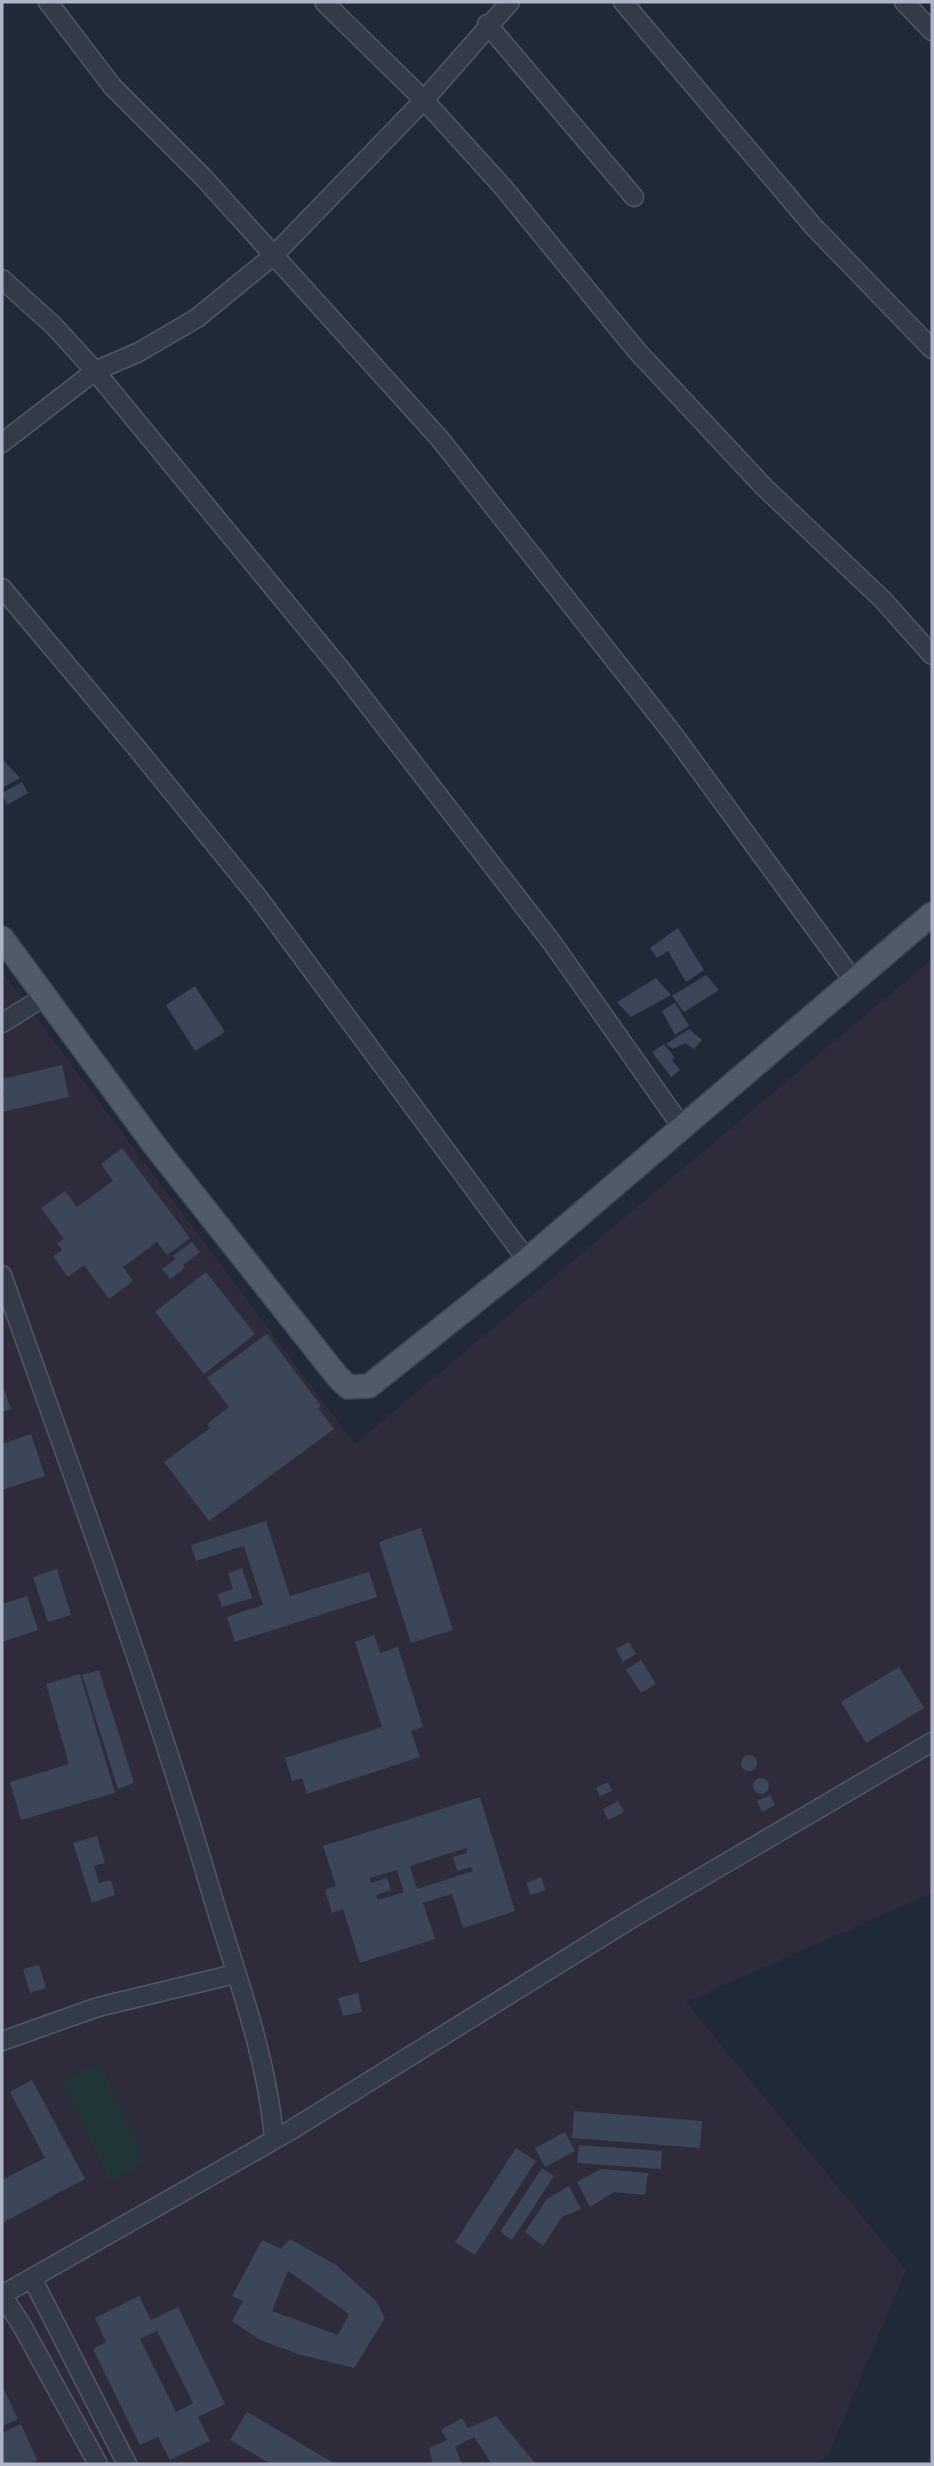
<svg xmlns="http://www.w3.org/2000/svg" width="934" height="2466" font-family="Rubik,sans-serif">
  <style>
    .medical { fill: #2e2b3a }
    .green { fill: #223539 }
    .building { fill: #3b4759; fill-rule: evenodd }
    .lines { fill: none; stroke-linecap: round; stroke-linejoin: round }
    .minor-casing { stroke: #515867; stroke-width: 21 }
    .major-casing { stroke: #3d4452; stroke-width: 26 }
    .minor { stroke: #333b49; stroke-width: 18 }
    .major { stroke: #515a69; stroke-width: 23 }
  </style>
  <rect width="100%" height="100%" fill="#202938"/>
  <polygon class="medical" points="932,959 932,1893 686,2002 906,2270 828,2456 811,2464 2,2464 2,972 355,1444"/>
  <polygon class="green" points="100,2062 147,2164 109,2181 62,2080"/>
  <g class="building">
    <polygon points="4,761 20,778 2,788 2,762"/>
    <polygon points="22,782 28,793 7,805 2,793"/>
    <polygon points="678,928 704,970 686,982 668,951 657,958 650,948"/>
    <polygon points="706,975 719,990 684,1012 672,996"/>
    <polygon points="656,978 671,995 631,1017 617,1002"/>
    <polygon points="195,986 225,1032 195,1051 166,1005"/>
    <polygon points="675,1003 689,1026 675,1035 662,1011"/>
    <polygon points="689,1029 702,1040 694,1049 685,1043 673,1049 666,1044"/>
    <polygon points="664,1044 675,1058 672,1060 680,1070 671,1077 652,1052"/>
    <polygon points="62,1065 69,1097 2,1112 2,1098 4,1097 2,1079"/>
    <polygon points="122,1148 190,1238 167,1255 157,1242 123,1267 133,1281 109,1299 84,1265 68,1277 53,1256 62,1250 57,1243 64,1239 41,1208 65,1191 77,1207 113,1181 101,1164"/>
    <polygon points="192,1242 200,1252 183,1265 185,1268 170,1279 162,1269 176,1259 173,1256"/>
    <polygon points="206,1272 255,1334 204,1374 155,1312"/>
    <polygon points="267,1334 321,1406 318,1408 334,1429 209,1521 164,1462 210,1428 207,1424 229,1407 207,1378"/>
    <polygon points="2,1383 11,1409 2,1412"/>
    <polygon points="31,1434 45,1476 2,1490 2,1444"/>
    <polygon points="266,1521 290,1596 369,1572 377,1597 235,1642 227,1617 263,1605 244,1546 196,1561 191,1545"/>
    <polygon points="421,1528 453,1630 411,1643 379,1542"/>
    <polygon points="242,1568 252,1598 222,1607 218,1594 233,1589 228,1573"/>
    <polygon points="57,1569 71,1615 48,1622 33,1577"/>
    <polygon points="27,1596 38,1630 2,1642 2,1604"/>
    <polygon points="374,1635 380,1653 398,1647 423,1727 411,1731 420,1757 307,1794 302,1778 292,1781 285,1758 382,1727 355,1642"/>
    <polygon points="629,1642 636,1654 623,1662 616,1649"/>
    <polygon points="641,1660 656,1684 641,1693 626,1670"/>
    <polygon points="899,1667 924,1708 866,1743 841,1702"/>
    <polygon points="99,1670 134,1783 118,1789 82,1675"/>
    <polygon points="80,1674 115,1793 21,1820 10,1782 69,1764 46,1684"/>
    <circle cx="749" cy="1763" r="8"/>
    <circle cx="761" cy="1786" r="8"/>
    <polygon points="608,1782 612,1791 600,1796 596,1788"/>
    <polygon points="770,1795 775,1805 762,1812 757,1801"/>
    <path d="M 480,1797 L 515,1911 L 463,1928 L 452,1894 L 423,1903 L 435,1939 L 360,1963 L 343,1909 L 332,1913 L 325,1890 L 336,1886 L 323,1846 ZM 466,1848 L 467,1853 L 453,1857 L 457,1871 L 471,1867 L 473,1871 L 417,1889 L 410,1866 ZM 397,1870 L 404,1892 L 378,1900 L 376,1895 L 391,1890 L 387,1878 L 371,1883 L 370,1878 Z"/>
    <polygon points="618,1801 624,1812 608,1820 603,1809"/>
    <polygon points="97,1836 105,1863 94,1866 99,1883 111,1880 115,1895 92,1903 73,1843"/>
    <polygon points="541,1877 546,1890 531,1895 526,1883"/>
    <polygon points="39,1965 46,1988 30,1993 23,1969"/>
    <polygon points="358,1993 362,2012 343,2016 338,1998"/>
    <polygon points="32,2080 85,2179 2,2223 2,2180 45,2158 10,2092"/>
    <polygon points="574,2111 702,2121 700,2148 572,2138"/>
    <polygon points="565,2132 575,2151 545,2167 535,2148"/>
    <polygon points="579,2145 662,2151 661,2169 577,2163"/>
    <polygon points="516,2148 536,2161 475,2255 455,2242"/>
    <polygon points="542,2168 554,2176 512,2240 500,2232"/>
    <polygon points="601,2169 648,2173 645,2195 614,2192 590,2207 577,2182"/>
    <polygon points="569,2186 581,2209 562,2217 543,2246 525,2232 547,2199"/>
    <path d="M 290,2239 L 336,2265 L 376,2301 L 385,2318 L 354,2368 L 301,2355 L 260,2340 L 232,2321 L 243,2301 L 232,2296 L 262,2240 L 281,2249 ZM 288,2271 L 349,2314 L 338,2335 L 272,2311 Z"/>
    <path d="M 139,2296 L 151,2320 L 178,2307 L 225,2404 L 198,2417 L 210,2441 L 170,2460 L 158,2437 L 140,2445 L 93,2349 L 106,2342 L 95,2318 ZM 157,2331 L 193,2403 L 176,2412 L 140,2339 Z"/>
    <polygon points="2,2385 18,2419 2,2426"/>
    <polygon points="247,2412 332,2462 331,2464 271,2464 230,2440"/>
    <polygon points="496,2416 536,2464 492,2464 474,2437 455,2447 462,2464 433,2464 429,2448 447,2440 441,2430 462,2418 468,2428"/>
    <polygon points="21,2424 37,2460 27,2464 2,2464 2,2433"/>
  </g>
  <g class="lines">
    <g class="minor-casing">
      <g id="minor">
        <polyline points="48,2 112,86 203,177 440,439 673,734 853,980"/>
        <polyline points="324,2 424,100 502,186 637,351 764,487 883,600 932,655"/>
        <polyline points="623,2 813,226 932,349"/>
        <polyline points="904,2 932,31"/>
        <polyline points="487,24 634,197"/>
        <polyline points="2,279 54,326 95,371 342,671 553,944 682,1127"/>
        <polyline points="2,443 95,371 139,352 197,318 274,255 424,100 510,2"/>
        <polyline points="2,588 135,746 257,896 527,1260"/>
        <polyline points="2,1023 44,997"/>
        <path d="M 2,1275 C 74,1479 149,1681 210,1888 C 234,1970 267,2053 274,2139"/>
        <polyline points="2,2041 98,2007 235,1974"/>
        <polyline points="32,2278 127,2464"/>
        <polyline points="2,2295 288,2132 629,1920 932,1742"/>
        <polyline points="2,2295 21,2324 98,2464"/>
      </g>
    </g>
    <g class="major-casing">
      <polyline id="major" points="2,938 155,1146 337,1376 348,1387 369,1386 527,1260 932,914"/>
    </g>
    <use href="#minor" class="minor"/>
    <use href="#major" class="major"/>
  </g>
  <rect width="934" height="2466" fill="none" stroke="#aeb5c6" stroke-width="7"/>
</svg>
